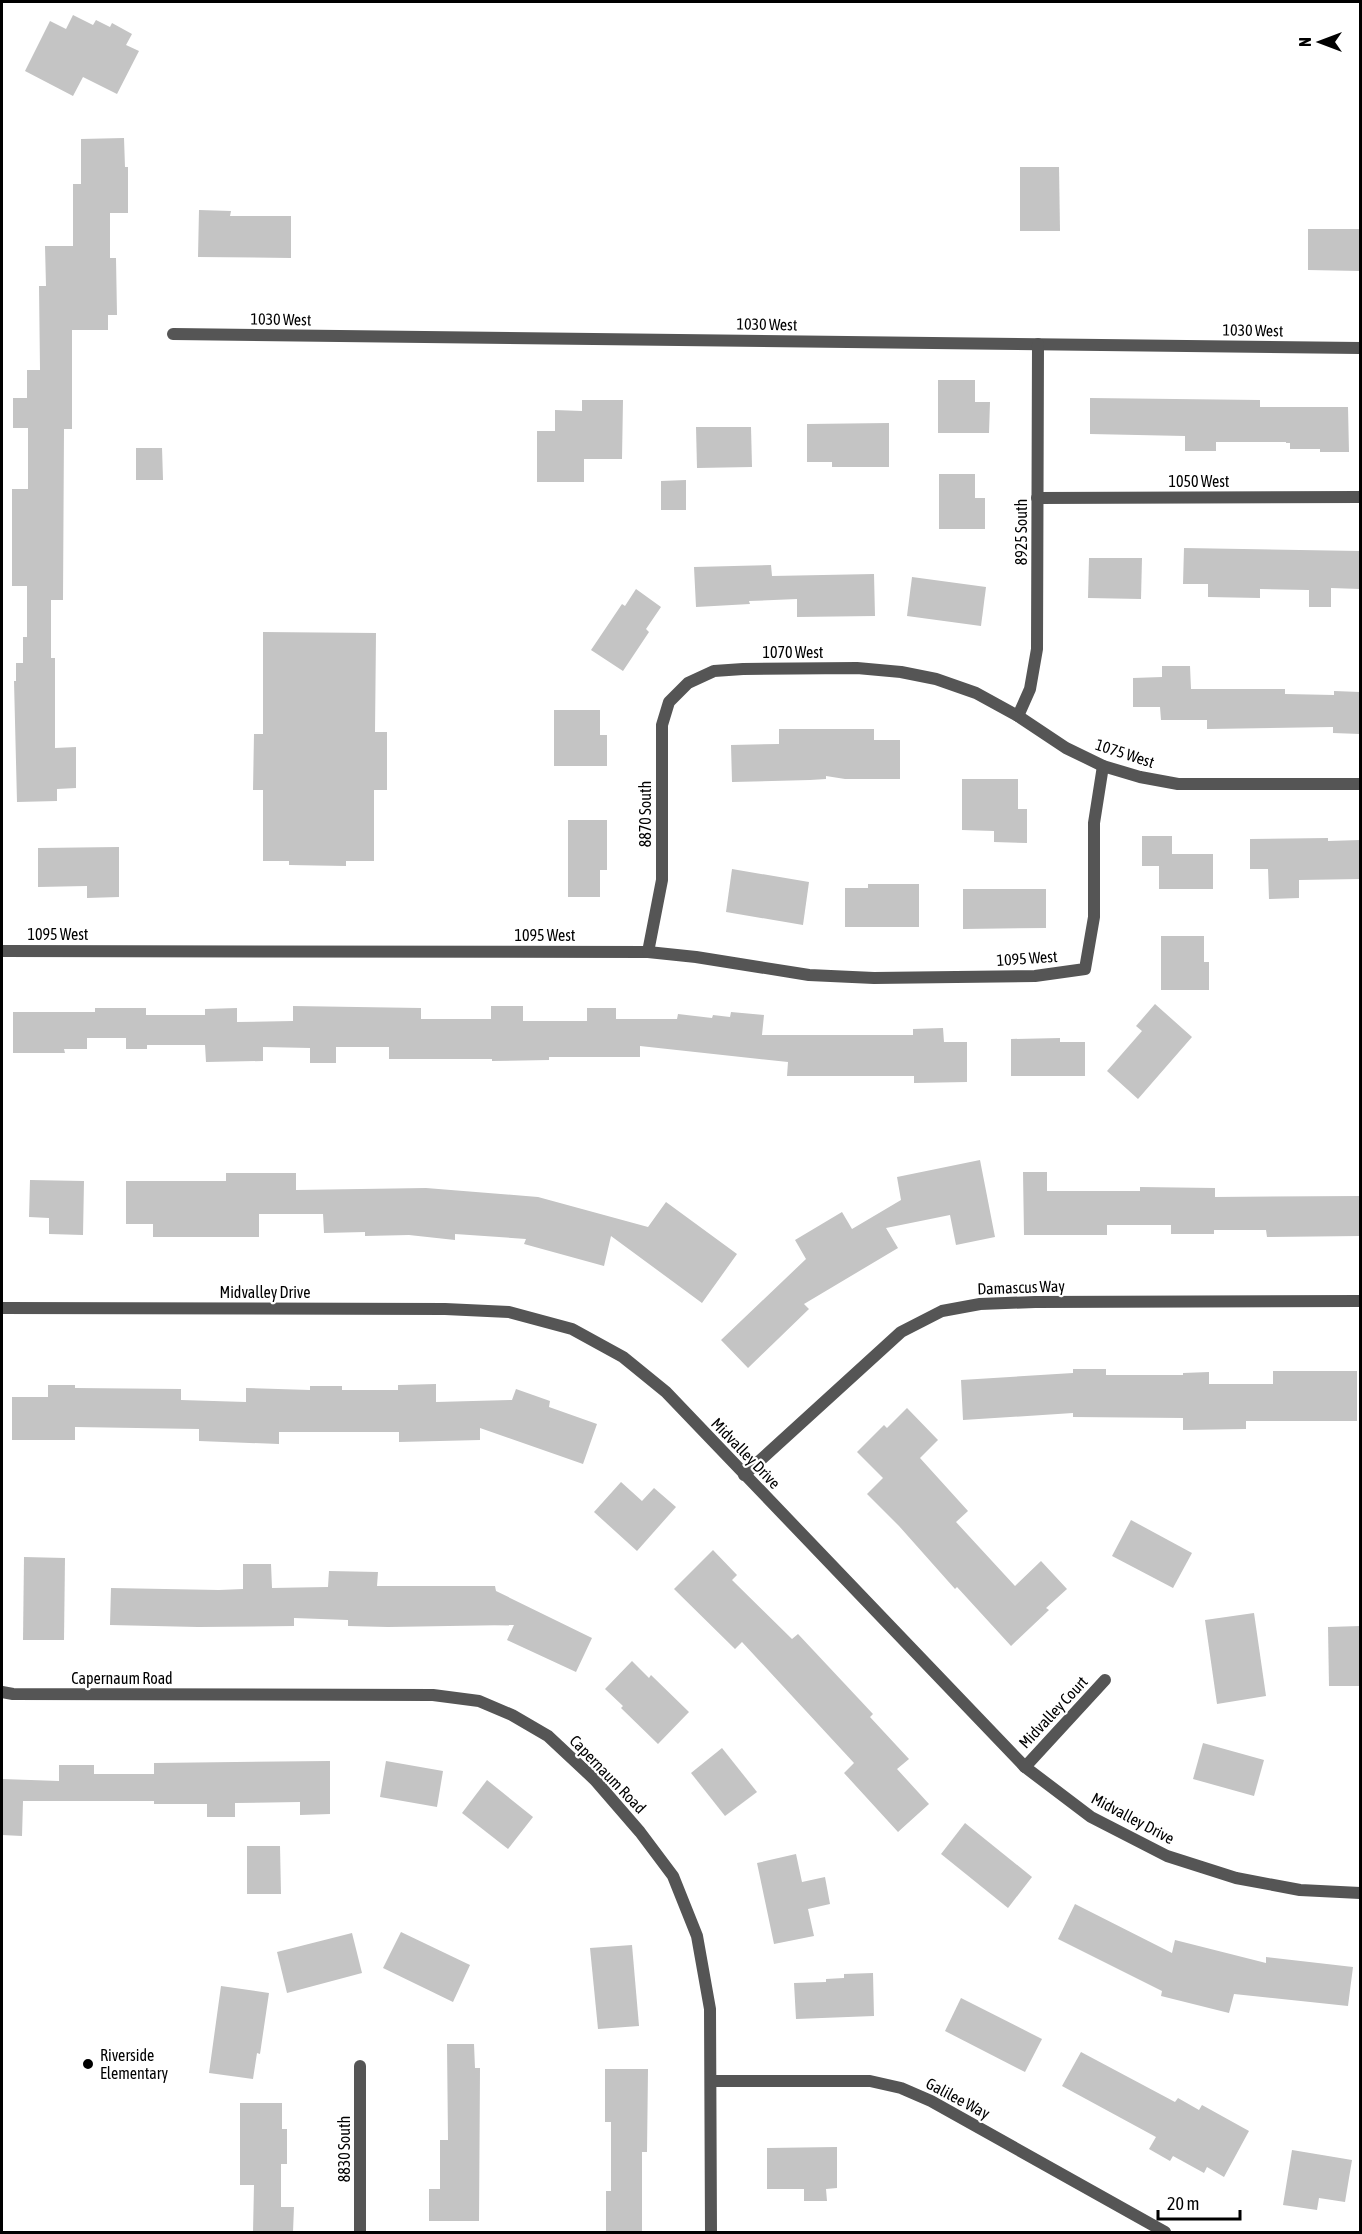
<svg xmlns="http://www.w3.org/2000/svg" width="1362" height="2234" font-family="'Asap Condensed',sans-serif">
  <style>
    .building { fill: #c4c4c4 }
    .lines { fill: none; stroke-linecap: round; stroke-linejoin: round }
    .street { stroke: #555; stroke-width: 12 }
    .poi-dot { fill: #000; stroke: #fff; stroke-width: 2 }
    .labels { text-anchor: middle; stroke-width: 4.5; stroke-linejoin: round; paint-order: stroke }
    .street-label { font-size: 16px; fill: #000; stroke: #fff }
    .poi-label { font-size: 16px; fill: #000; stroke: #fff; text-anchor: start }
  </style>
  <rect width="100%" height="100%" fill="#fff"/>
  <g class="building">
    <polygon points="73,15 93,25 96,20 110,27 112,23 132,34 126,45 139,51 117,94 83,77 73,96 25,71 50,21 66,29"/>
    <polygon points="124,138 125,167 128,167 128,213 110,213 110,258 116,258 117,315 108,315 108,330 72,330 72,429 64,429 63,600 51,600 51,658 55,658 55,748 76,747 76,788 57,789 57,801 17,802 14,681 16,681 16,663 23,663 23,637 27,637 27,586 12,586 12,489 28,489 28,428 13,428 13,398 27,398 27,370 40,370 39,286 46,286 45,246 73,246 73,184 81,184 81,139"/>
    <polygon points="1020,167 1059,167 1060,231 1020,231"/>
    <polygon points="199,210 231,211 230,216 291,216 291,258 198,257"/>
    <polygon points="1308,229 1360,229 1360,271 1308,270"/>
    <polygon points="938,380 975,380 975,402 990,402 989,433 938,433"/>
    <polygon points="1090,398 1260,400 1260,407 1348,407 1349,452 1320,452 1320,449 1290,449 1290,443 1286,443 1286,442 1216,442 1216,451 1185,451 1185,436 1090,434"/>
    <polygon points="582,400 623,400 622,459 584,459 584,482 537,482 537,431 555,431 555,410 582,411"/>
    <polygon points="889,423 889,467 832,467 832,462 807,462 807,424"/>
    <polygon points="696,427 751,427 752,467 697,468"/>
    <polygon points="136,448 162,448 163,480 136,480"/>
    <polygon points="939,474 975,474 975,498 985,498 985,529 939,529"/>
    <polygon points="686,480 686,510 661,510 661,481"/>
    <polygon points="1184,548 1360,551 1360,589 1331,588 1331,607 1309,607 1309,590 1260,589 1260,598 1208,597 1208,584 1183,584"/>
    <polygon points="1089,558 1142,558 1141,599 1088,598"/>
    <polygon points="771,565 772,576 874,574 875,616 797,617 797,599 749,601 750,604 696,607 694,567"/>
    <polygon points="912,577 986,587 981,626 907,616"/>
    <polygon points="636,589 661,607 646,629 649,632 623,671 591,650 622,604 625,606"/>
    <polygon points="263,632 376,633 375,732 387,732 387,790 374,790 374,861 346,861 346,866 289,865 289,861 263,861 263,790 253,790 254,734 263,734"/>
    <polygon points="1162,666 1190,666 1191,689 1285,689 1285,694 1334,695 1334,691 1360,692 1360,734 1333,733 1333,727 1207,729 1207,720 1161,720 1160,707 1133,707 1133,678 1162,677"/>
    <polygon points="554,710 600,710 600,735 607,735 607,766 554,766"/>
    <polygon points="779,729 874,729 874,740 900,740 900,779 845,779 826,776 826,779 810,780 732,782 731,745 779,744"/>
    <polygon points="962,779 1018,779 1018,809 1027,809 1027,843 994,842 994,831 962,830"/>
    <polygon points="568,820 607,820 607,870 600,870 600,897 568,897"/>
    <polygon points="1142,836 1172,836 1172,854 1213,854 1213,889 1159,889 1159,866 1142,866"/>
    <polygon points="1328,838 1328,841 1360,840 1360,879 1299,880 1299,898 1269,899 1268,869 1250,869 1250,839"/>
    <polygon points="119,847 119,897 87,898 87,886 38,887 38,848"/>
    <polygon points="732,869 809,882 803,925 726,912"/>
    <polygon points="868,884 919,884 919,927 845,927 845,888 868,888"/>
    <polygon points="963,889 1046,889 1046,928 963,929"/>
    <polygon points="1161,936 1204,936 1204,962 1209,962 1209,990 1161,990"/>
    <polygon points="1155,1004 1192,1037 1138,1099 1107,1071 1142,1031 1136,1026"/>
    <polygon points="293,1006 421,1008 421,1019 491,1019 491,1006 523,1006 523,1021 587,1021 587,1008 616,1008 616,1019 677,1019 678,1014 712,1018 713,1015 730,1017 731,1012 764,1015 762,1035 913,1035 913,1029 943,1028 944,1042 967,1042 967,1082 914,1083 914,1076 787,1076 788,1062 640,1046 640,1057 549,1057 549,1060 492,1061 492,1059 389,1059 389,1047 336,1047 336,1063 310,1063 310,1048 263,1047 263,1061 206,1062 205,1045 147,1045 147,1049 126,1049 126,1038 87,1038 87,1049 64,1049 65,1053 13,1053 13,1012 95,1012 95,1008 146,1008 146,1015 205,1015 205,1009 237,1008 237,1022 293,1021"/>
    <polygon points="1060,1038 1060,1042 1085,1042 1085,1076 1011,1076 1011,1039"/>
    <polygon points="980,1160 995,1237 956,1245 950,1215 886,1228 898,1248 804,1304 809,1309 748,1368 721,1340 806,1259 795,1240 842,1212 852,1229 901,1200 897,1177"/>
    <polygon points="1023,1172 1047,1172 1047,1191 1140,1191 1140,1187 1215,1188 1215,1197 1360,1196 1360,1236 1267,1237 1266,1230 1214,1230 1214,1234 1171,1234 1171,1225 1107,1225 1107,1235 1024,1235"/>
    <polygon points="226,1173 296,1173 296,1190 426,1188 538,1197 648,1227 666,1202 737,1254 702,1303 611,1236 604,1266 524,1244 526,1239 455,1234 455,1240 409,1235 365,1236 365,1232 324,1233 323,1214 259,1214 259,1237 153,1237 153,1224 126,1224 126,1181 226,1181"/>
    <polygon points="30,1180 84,1181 83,1235 49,1234 49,1218 29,1217"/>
    <polygon points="1073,1369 1106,1369 1106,1375 1183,1375 1183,1373 1209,1372 1209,1384 1273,1384 1273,1371 1357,1371 1357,1421 1246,1421 1246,1429 1183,1430 1183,1418 1073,1417 1073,1413 963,1420 961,1380 1073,1373"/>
    <polygon points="436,1384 436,1402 512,1400 516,1389 550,1401 549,1407 597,1424 583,1464 480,1428 480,1440 399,1442 399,1432 279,1432 279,1444 199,1441 199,1429 75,1427 75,1440 12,1440 12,1397 48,1397 48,1385 75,1385 75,1388 181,1389 181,1400 246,1402 246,1388 310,1390 310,1386 342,1386 342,1390 398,1390 398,1385"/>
    <polygon points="907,1408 938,1440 920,1458 968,1511 956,1522 1015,1586 1041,1561 1067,1589 1046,1608 1049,1610 1011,1646 957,1587 955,1589 899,1526 867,1494 883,1478 857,1452 884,1425 887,1428"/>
    <polygon points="621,1482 642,1501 654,1488 676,1507 637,1551 594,1512"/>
    <polygon points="1131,1520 1192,1553 1173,1588 1112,1556"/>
    <polygon points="713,1550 737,1575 732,1580 792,1639 798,1634 873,1714 870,1717 909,1759 897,1769 929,1804 898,1832 844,1773 854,1763 742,1642 735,1649 674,1589"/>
    <polygon points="24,1557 65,1558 64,1640 23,1640"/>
    <polygon points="243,1564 271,1564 272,1588 328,1587 329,1571 378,1572 377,1586 495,1586 496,1591 592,1638 576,1672 507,1640 514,1625 388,1627 348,1626 348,1620 294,1618 294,1626 198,1627 110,1625 111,1588 219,1590 243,1589"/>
    <polygon points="1254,1613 1266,1696 1217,1704 1205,1620"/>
    <polygon points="1360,1626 1360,1686 1329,1686 1328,1627"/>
    <polygon points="632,1661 649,1678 651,1675 689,1712 658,1744 621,1708 623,1706 605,1689"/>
    <polygon points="1203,1743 1264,1760 1254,1796 1193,1779"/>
    <polygon points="722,1748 757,1792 725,1816 691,1773"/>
    <polygon points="330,1761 330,1814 300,1815 300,1802 235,1803 235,1817 207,1817 207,1804 154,1804 154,1801 23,1801 22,1836 2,1835 2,1779 59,1781 59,1765 94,1765 94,1774 154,1774 154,1763"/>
    <polygon points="386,1761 443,1771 437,1807 380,1797"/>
    <polygon points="487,1780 533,1817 508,1849 462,1813"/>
    <polygon points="965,1823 1032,1877 1008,1908 941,1854"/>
    <polygon points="247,1846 280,1846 281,1894 247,1894"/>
    <polygon points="796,1854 802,1882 825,1877 830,1904 808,1909 814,1936 774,1944 757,1863"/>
    <polygon points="1075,1904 1172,1953 1175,1940 1266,1963 1266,1957 1353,1967 1348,2006 1234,1994 1229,2013 1161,1996 1162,1991 1058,1939"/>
    <polygon points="401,1932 470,1965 453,2002 383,1968"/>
    <polygon points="352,1933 362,1973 287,1993 277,1952"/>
    <polygon points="632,1945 639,2026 598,2029 590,1948"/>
    <polygon points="873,1973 874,2016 796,2019 794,1983 826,1982 826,1979 844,1978 844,1974"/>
    <polygon points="221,1986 269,1993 260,2054 257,2053 253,2079 209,2073"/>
    <polygon points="961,1998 1042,2039 1025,2072 945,2031"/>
    <polygon points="447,2044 474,2044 475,2068 480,2068 479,2221 429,2221 429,2189 440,2189 440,2140 448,2140"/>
    <polygon points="1081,2052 1175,2102 1178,2098 1199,2110 1202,2105 1249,2131 1224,2177 1207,2167 1204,2173 1173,2156 1170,2161 1149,2149 1156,2137 1062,2086"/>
    <polygon points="605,2069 648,2069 647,2152 642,2152 642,2232 606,2232 606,2191 611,2191 611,2122 605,2122"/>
    <polygon points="240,2103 282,2103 282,2129 287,2129 287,2164 281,2164 281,2207 294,2207 293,2232 253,2232 254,2185 240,2185"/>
    <polygon points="837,2147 837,2188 826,2189 827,2201 804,2201 804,2189 767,2189 767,2148"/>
    <polygon points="1292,2150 1352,2160 1345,2202 1319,2198 1317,2210 1283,2205"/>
  </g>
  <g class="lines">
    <g class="street">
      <polyline points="173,334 1360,348"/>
      <polyline points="1037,498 1360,497"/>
      <polyline points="1018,716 1030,689 1037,649 1038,344"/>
      <polyline points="2,951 648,952 696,957 809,975 874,978 1035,976 1085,969 1094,917 1094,823 1103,766"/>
      <polyline points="648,952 662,880 662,725 669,702 688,683 714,671 743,669 857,668 901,672 936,679 976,693 1018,716 1066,748 1103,766 1140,777 1178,784 1360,784"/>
      <polyline points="2,1308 445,1309 509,1312 572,1329 623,1357 666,1392 1025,1767 1091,1817 1167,1856 1236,1878 1300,1890 1360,1893"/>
      <polyline points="744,1475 901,1332 942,1311 980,1304 1035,1302 1360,1301"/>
      <polyline points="2,1692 13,1694 433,1695 479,1701 512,1715 548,1736 595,1780 640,1832 673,1876 697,1936 710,2009 711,2232"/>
      <polyline points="1025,1767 1105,1680"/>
      <polyline points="360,2066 360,2232"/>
      <polyline points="711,2081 870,2081 901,2088 931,2101 1165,2232"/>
    </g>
  </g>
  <circle class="poi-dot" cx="88" cy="2064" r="6"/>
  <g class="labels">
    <g class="street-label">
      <text transform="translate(281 319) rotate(1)" y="6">1030 West</text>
      <text transform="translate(767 324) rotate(1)" y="6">1030 West</text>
      <text transform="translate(1253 330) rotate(1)" y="6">1030 West</text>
      <text x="1199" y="487">1050 West</text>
      <text transform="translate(1021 532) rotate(-90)" y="6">8925 South</text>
      <text x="793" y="658">1070 West</text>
      <text transform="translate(1125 753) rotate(18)" y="6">1075 West</text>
      <text transform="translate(645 814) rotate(-90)" y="6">8870 South</text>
      <text x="58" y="940">1095 West</text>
      <text x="545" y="941">1095 West</text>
      <text transform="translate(1027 958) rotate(-4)" y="6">1095 West</text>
      <text transform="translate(1021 1287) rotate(-2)" y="6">Damascus Way</text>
      <text x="265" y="1298">Midvalley Drive</text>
      <text transform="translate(746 1453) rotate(46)" y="6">Midvalley Drive</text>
      <text x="122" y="1684">Capernaum Road</text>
      <text transform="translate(1053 1712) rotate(-47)" y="6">Midvalley Court</text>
      <text transform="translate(608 1774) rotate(46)" y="6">Capernaum Road</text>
      <text transform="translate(1133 1818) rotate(28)" y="6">Midvalley Drive</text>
      <text transform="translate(958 2098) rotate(28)" y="6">Galilee Way</text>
      <text transform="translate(344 2149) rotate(-90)" y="6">8830 South</text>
    </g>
    <g class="poi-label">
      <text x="100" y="2061">Riverside<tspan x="100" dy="18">Elementary</tspan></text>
    </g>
  </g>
  <rect width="1362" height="2234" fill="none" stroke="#000000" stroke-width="6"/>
  <g transform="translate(1320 42) rotate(270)" stroke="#ffffff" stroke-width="4.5" paint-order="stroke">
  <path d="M0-4.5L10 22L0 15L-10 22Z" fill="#000000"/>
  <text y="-9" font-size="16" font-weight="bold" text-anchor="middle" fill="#000000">N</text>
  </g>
  <path d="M1158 2210v9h82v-9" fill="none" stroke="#000000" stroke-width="3"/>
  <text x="1167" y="2210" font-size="18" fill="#000000" stroke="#ffffff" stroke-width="4.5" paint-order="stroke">20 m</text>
</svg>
